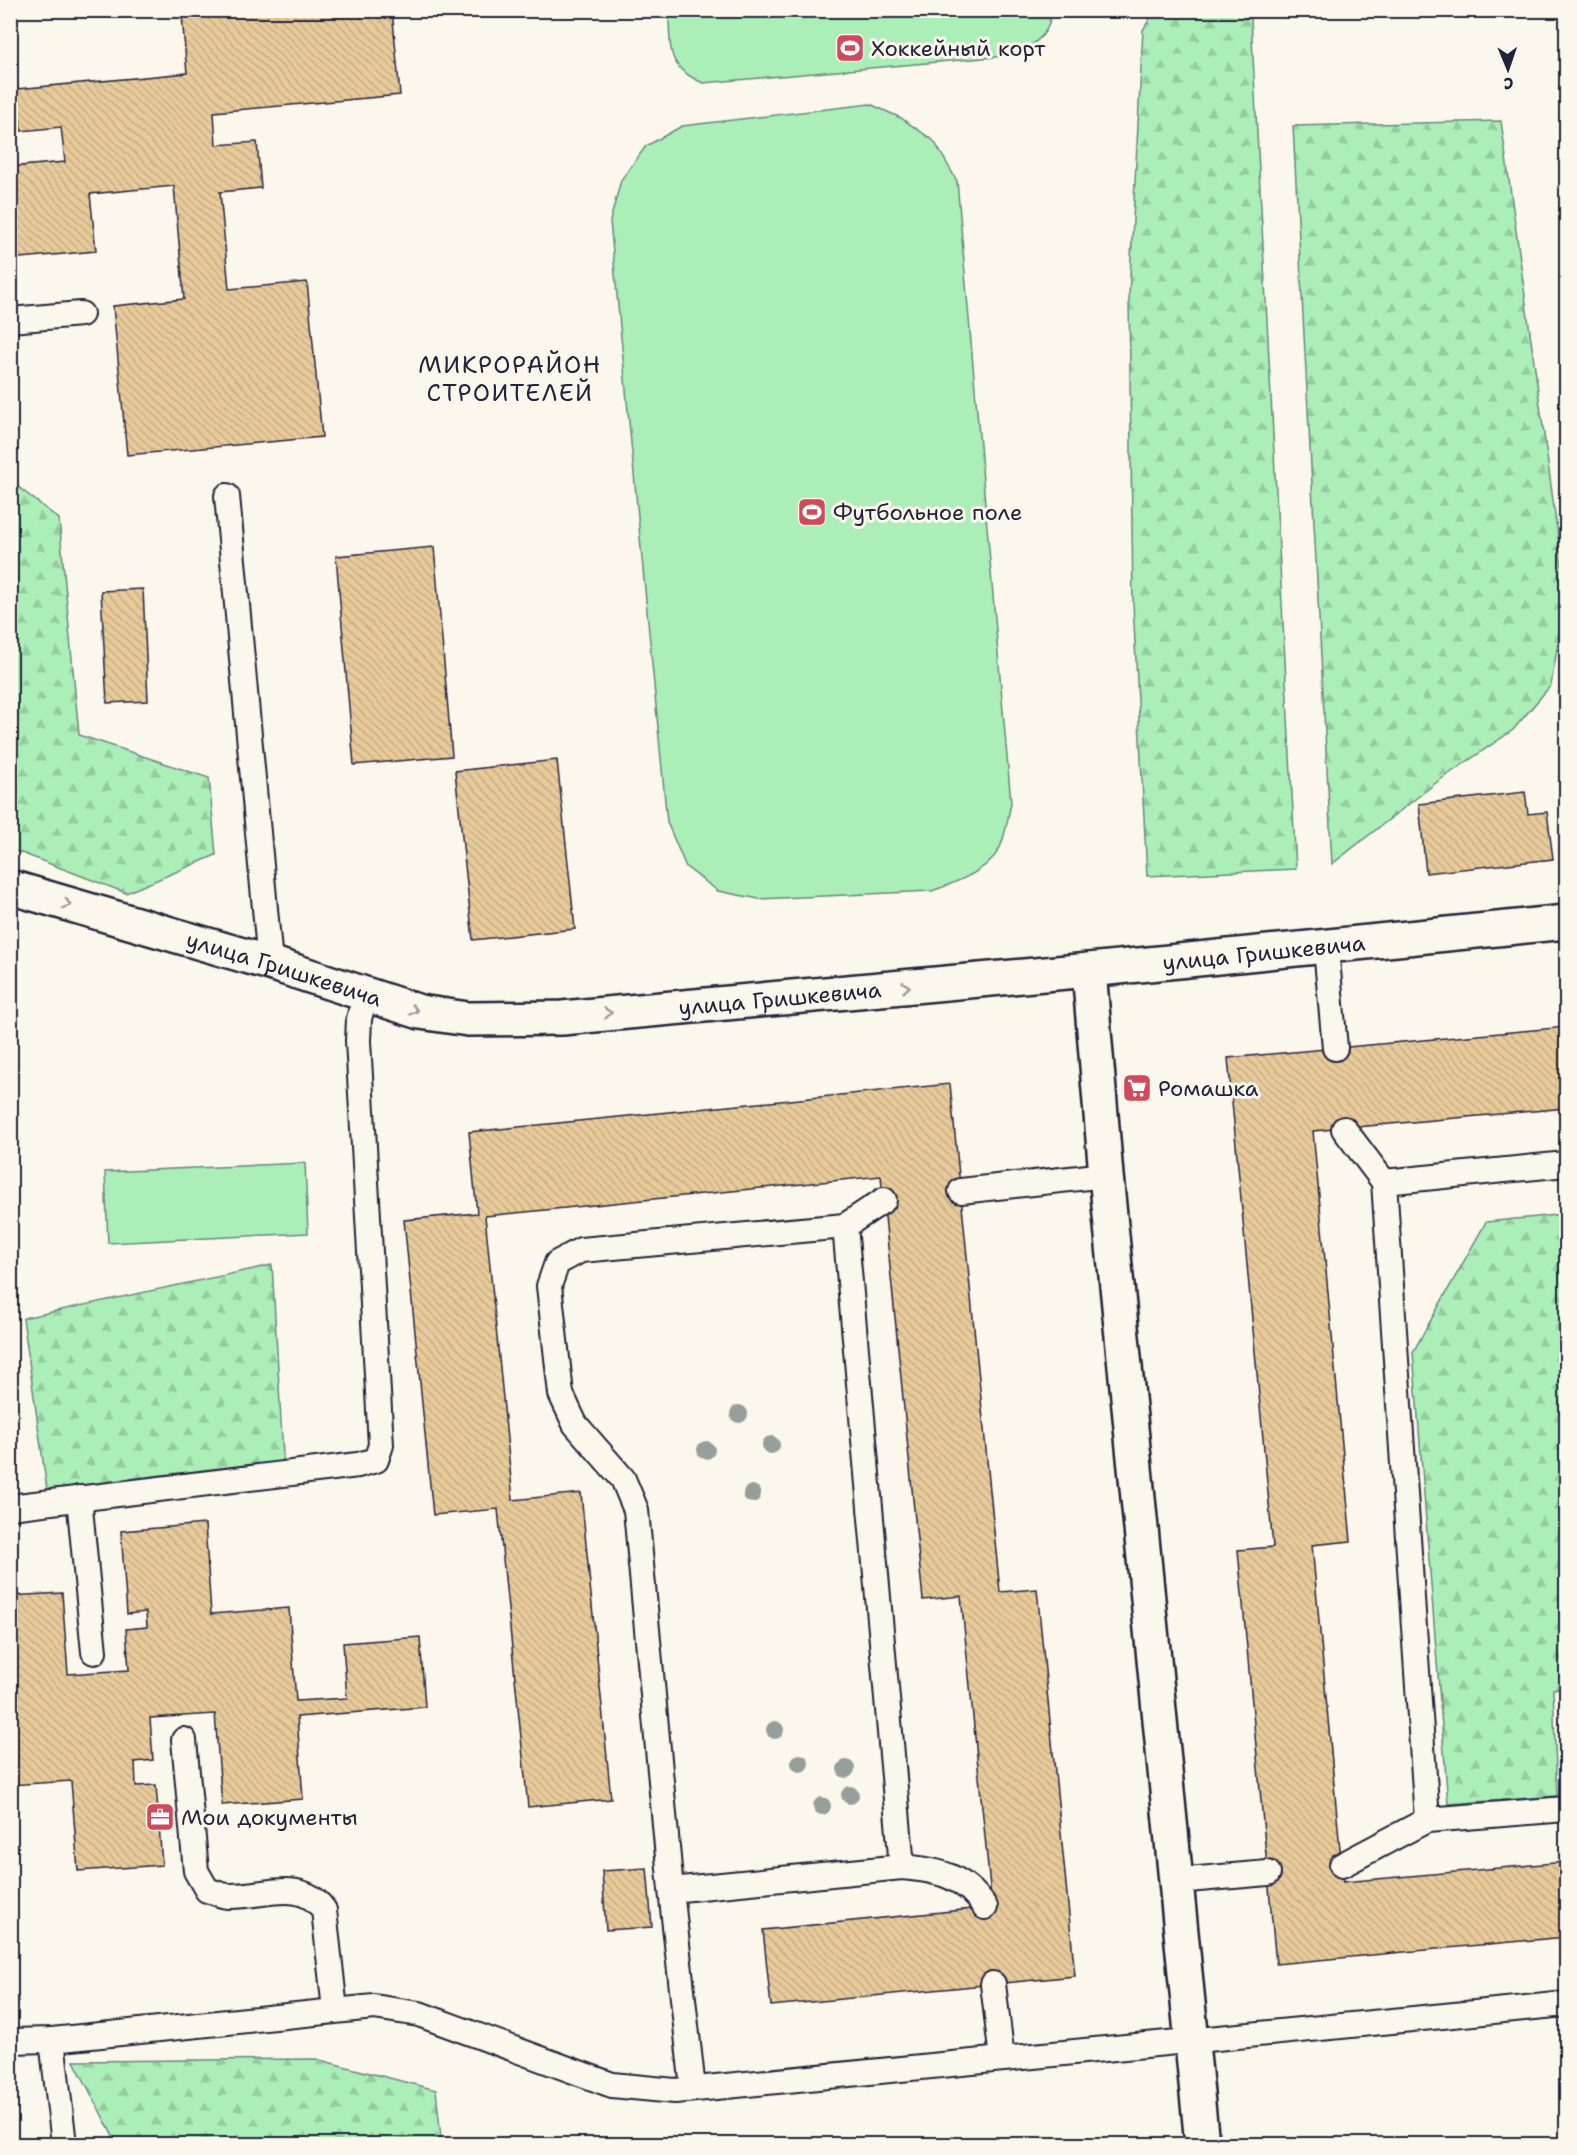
<svg xmlns="http://www.w3.org/2000/svg" width="1577" height="2155" font-family="'Shantell Sans',sans-serif">
  <style>
    .green { fill: #abeeb8; stroke: #66887a; stroke-width: 1.5 }
    .forest { fill: url(#forest-firs); stroke: #66887a; stroke-width: 1.5 }
    .building { fill: url(#building-back-hatch); stroke: #22223b; stroke-width: 1.5 }
    .lines { fill: none; stroke-linecap: round; stroke-linejoin: round }
    .service-casing { stroke: #22223b; stroke-width: 28 }
    .minor-casing { stroke: #22223b; stroke-width: 38 }
    .service { stroke: #fbf7ec; stroke-width: 24 }
    .minor { stroke: #fbf7ec; stroke-width: 33 }
    .tree { fill: #969e9c }
    .oneway { stroke: #99979c }
    .labels { text-anchor: middle; stroke-width: 6; stroke-linejoin: round; paint-order: stroke }
    .poi-label { font-size: 22px; fill: #22223b; stroke: #fbf7ec; text-anchor: start }
    .street-label { font-size: 22px; fill: #22223b; stroke: #fbf7ec }
    .neighbourhood-label { font-size: 24px; letter-spacing: 1.5px; fill: #22223b; stroke: #fbf7ec }
  </style>
  <defs>
    <pattern id="forest-firs" width="22" height="20" patternUnits="userSpaceOnUse" patternTransform="scale(1.5)"><rect width="22" height="20" fill="#abeeb8"/><path d="M5 1l3.5 6h-7zM16 11l3.5 6h-7z" fill="#93cc9f"/></pattern>
    <pattern id="building-back-hatch" width="6" height="6" patternUnits="userSpaceOnUse" patternTransform="scale(1.5)"><rect width="6" height="6" fill="#e8ca9b"/><path d="M-1 5l2 2M0 0l6 6M5-1l2 2" fill="none" stroke="#c7ad86"/></pattern>
  </defs>
  <rect width="100%" height="100%" fill="#fbf7ec"/>
  <filter id="ink" filterUnits="userSpaceOnUse"><feTurbulence type="fractalNoise" baseFrequency=".0167" numOctaves="2"/><feDisplacementMap in="SourceGraphic" scale="12" xChannelSelector="R" yChannelSelector="G"/><feConvolveMatrix kernelMatrix="1 2 1 2 8 2 1 2 1" color-interpolation-filters="sRGB"/></filter>
  <g filter="url(#ink)">
    <g class="green">
      <path d="M 1050,10 C 1053,33 1034,44 1017,55 L 703,83 C 664,66 672,49 668,11 Z"/>
      <path d="M 870,104 L 901,118 L 934,141 L 957,181 L 1011,803 C 1008,817 1006,832 1001,845 C 991,870 955,883 932,891 L 759,899 L 718,891 L 686,867 L 667,822 L 610,221 L 621,180 L 646,146 L 682,126 Z"/>
      <polygon points="305,1163 308,1233 108,1243 105,1172"/>
    </g>
    <g class="forest">
      <polygon points="1155,10 1244,11 1251,19 1296,869 1147,876 1133,603 1129,296 1143,30"/>
      <polygon points="1501,121 1566,595 1551,685 1513,730 1437,782 1332,864 1293,126"/>
      <polygon points="17,486 59,519 79,735 209,778 216,855 126,893 11,849 10,502"/>
      <polygon points="1566,1214 1566,1687 1553,1689 1557,1796 1448,1804 1413,1352 1486,1222"/>
      <polygon points="272,1265 284,1473 49,1504 23,1318"/>
      <polygon points="316,2059 436,2090 441,2138 425,2144 117,2144 74,2061"/>
    </g>
    <g class="building">
      <polygon points="240,10 392,10 400,95 214,112 216,145 257,142 261,188 220,192 229,289 307,282 322,437 127,455 113,306 184,299 174,186 90,194 96,251 10,259 10,167 65,162 61,127 21,131 17,89 187,73 182,16"/>
      <polygon points="434,547 452,756 354,765 336,556"/>
      <polygon points="143,589 148,701 107,703 101,591"/>
      <polygon points="557,760 575,929 473,940 455,771"/>
      <polygon points="1525,792 1528,814 1547,812 1553,859 1426,873 1419,804"/>
      <polygon points="1566,1027 1566,1108 1313,1131 1351,1541 1312,1545 1343,1882 1565,1862 1566,1937 1276,1964 1238,1550 1273,1547 1228,1058"/>
      <polygon points="950,1084 1000,1592 1037,1589 1075,1976 771,2006 763,1930 992,1907 961,1596 923,1600 881,1176 485,1216 513,1500 581,1493 611,1799 528,1807 498,1509 433,1515 404,1220 477,1213 469,1132"/>
      <polygon points="205,1524 211,1614 289,1608 296,1701 347,1698 343,1643 420,1637 425,1707 297,1717 303,1799 222,1805 215,1714 150,1718 153,1760 135,1762 136,1786 156,1785 162,1865 78,1871 71,1781 10,1785 10,1596 62,1593 68,1674 129,1670 126,1629 147,1627 146,1612 127,1614 121,1531"/>
      <polygon points="647,1868 652,1927 606,1930 602,1871"/>
    </g>
    <g class="lines">
      <g class="service-casing">
        <g id="service">
          <polyline points="10,320 81,314"/>
          <polyline points="227,496 270,963"/>
          <polyline points="1326,948 1335,1048"/>
          <polyline points="1344,1129 1384,1182"/>
          <polyline points="1566,1164 1384,1182 1427,1820 1566,1809"/>
          <polyline points="961,1191 1106,1175"/>
          <polyline points="845,1226 884,1200"/>
          <polyline points="79,1498 94,1652"/>
          <polyline points="10,1507 358,1465 376,1460 381,1445 358,1041 359,1019 365,996"/>
          <path d="M 184,1740 L 196,1871 L 207,1890 C 214,1892 222,1896 229,1896 C 264,1897 301,1877 324,1910 L 335,2010"/>
          <polyline points="1342,1865 1427,1820"/>
          <path d="M 902,1867 C 939,1870 964,1876 985,1907"/>
          <polyline points="1176,1881 1268,1873"/>
          <polyline points="671,1890 636,1510 623,1479 575,1424 561,1394 549,1286 557,1263 581,1250 845,1226 902,1867 671,1890 693,2089"/>
          <polyline points="993,1984 1002,2059"/>
          <polyline points="52,2040 64,2144"/>
          <polyline points="10,2041 52,2040 374,2007 419,2014 612,2085 675,2091 1566,2004"/>
        </g>
      </g>
      <g class="minor-casing">
        <g id="minor">
          <path id="s1" d="M 10,887 L 270,963 L 420,1012 L 468,1019 L 562,1018 L 1089,970 L 1566,922"/>
          <polyline points="1089,970 1106,1175 1202,2144"/>
        </g>
      </g>
      <use href="#service" class="service"/>
      <use href="#minor" class="minor"/>
    </g>
    <g class="tree">
      <circle cx="739" cy="1414" r="9"/>
      <circle cx="771" cy="1445" r="9"/>
      <circle cx="706" cy="1450" r="9"/>
      <circle cx="752" cy="1494" r="9"/>
      <circle cx="775" cy="1730" r="9"/>
      <circle cx="800" cy="1763" r="9"/>
      <circle cx="846" cy="1769" r="9"/>
      <circle cx="850" cy="1795" r="9"/>
      <circle cx="822" cy="1806" r="9"/>
    </g>
    <defs><path id="oneway-chevron" d="M-2-3.5L2.5 0L-2 3.5" fill="none" stroke-width="1.6" stroke-linecap="round" stroke-linejoin="round" transform="scale(1.5)"/></defs>
    <g class="oneway">
      <use href="#oneway-chevron" transform="translate(67 904) rotate(16)"/>
      <use href="#oneway-chevron" transform="translate(906 987) rotate(-5)"/>
      <use href="#oneway-chevron" transform="translate(414 1010) rotate(15)"/>
      <use href="#oneway-chevron" transform="translate(608 1013) rotate(-5)"/>
    </g>
  </g>
  <defs>
    <g id="stadium-square" transform="scale(1.5)"><rect x="-9" y="-9" width="18" height="18" rx="4" fill="#d1495b" stroke="#fbf7ec"/><path d="M0-5a6.5 5 0 1 0 0 10a6.5 5 0 1 0 0-10ZM-3.5-1.8h7v3.6h-7Z" fill="#fff"/></g>
    <g id="supermarket-square" transform="scale(1.5)"><rect x="-9" y="-9" width="18" height="18" rx="4" fill="#d1495b" stroke="#fbf7ec"/><path d="M-6-5.5h2.5l.6 2H6L4.5 2H-2.5L-4.4-4H-6ZM-1.5 3.2a1.3 1.3 0 1 0 .1 0ZM3 3.2a1.3 1.3 0 1 0 .1 0Z" fill="#fff"/></g>
    <g id="office-square" transform="scale(1.5)"><rect x="-9" y="-9" width="18" height="18" rx="4" fill="#d1495b" stroke="#fbf7ec"/><path d="M-6-3h4V-5.5h4V-3h4V5H-6ZM-1-4.5V-3h2v-1.5ZM-6 0V1H6V0Z" fill="#fff"/></g>
  </defs>
  <g fill-rule="evenodd">
    <use href="#stadium-square" x="850" y="48"/>
    <use href="#stadium-square" x="812" y="512"/>
    <use href="#supermarket-square" x="1137" y="1088"/>
    <use href="#office-square" x="160" y="1817"/>
  </g>
  <g class="labels">
    <g class="poi-label">
      <text x="871" y="56">Хоккейный корт</text>
      <text x="833" y="520">Футбольное поле</text>
      <text x="1158" y="1096">Ромашка</text>
      <text x="181" y="1825">Мои документы</text>
    </g>
    <g class="street-label">
      <text dy="8" stroke="none"><textPath href="#s1" startOffset="1276">улица Гришкевича</textPath></text>
      <text dy="8" stroke="none"><textPath href="#s1" startOffset="286">улица Гришкевича</textPath></text>
      <text dy="8" stroke="none"><textPath href="#s1" startOffset="790">улица Гришкевича</textPath></text>
    </g>
    <g class="neighbourhood-label">
      <text x="510" y="373">МИКРОРАЙОН<tspan x="510" dy="28">СТРОИТЕЛЕЙ</tspan></text>
    </g>
  </g>
  <rect width="1577" height="2155" fill="none" stroke="#fbf7ec" stroke-width="36"/>
  <rect x="18" y="18" width="1541" height="2119" fill="none" stroke="#22223b" stroke-width="2" filter="url(#ink)"/>
  <g transform="translate(1508 69) rotate(178)" stroke="#fbf7ec" stroke-width="4.5" paint-order="stroke">
  <path d="M0-4.5L10 22L0 15L-10 22Z" fill="#22223b"/>
  <text y="-9" font-size="16" font-weight="bold" text-anchor="middle" fill="#22223b">С</text>
  </g>
</svg>
